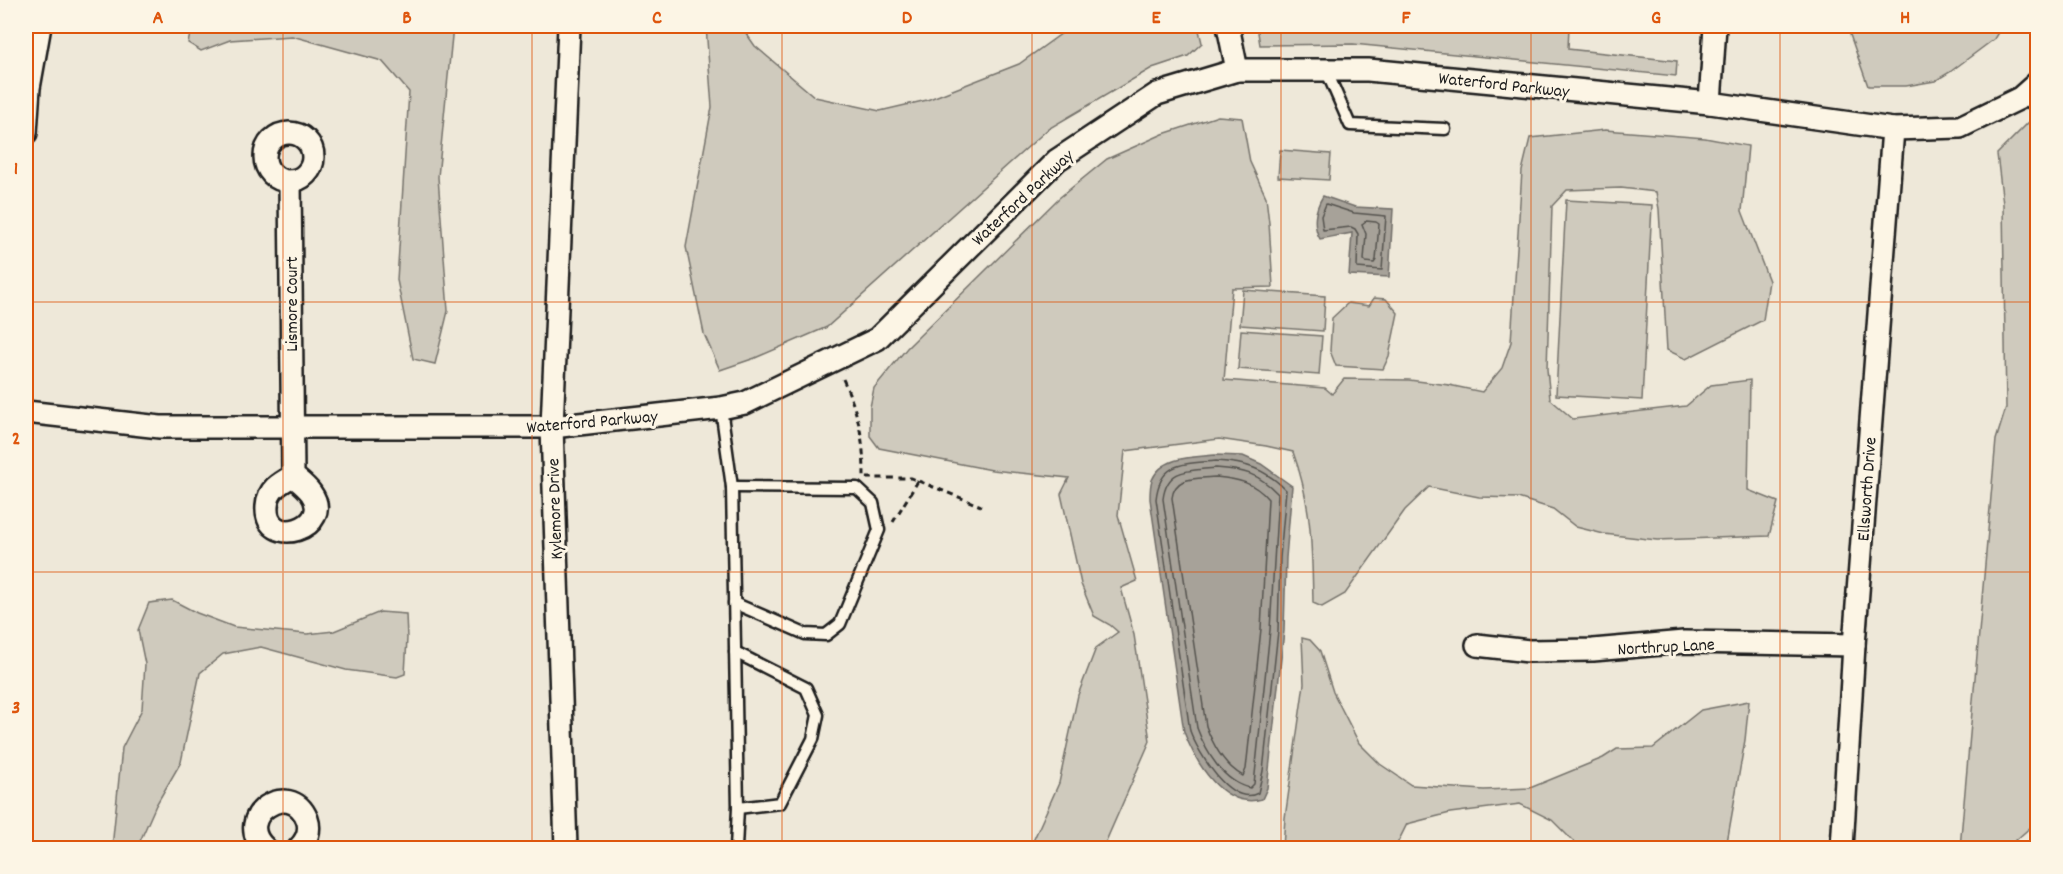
<svg xmlns="http://www.w3.org/2000/svg" width="2063" height="874" font-family="Dekko,sans-serif">
  <style>
    .green { fill: #cfcabd; stroke: #76736c; stroke-width: 1.5 }
    .water { fill: #a7a299; stroke: #6f6c67; stroke-width: 1.5 }
    .lines { fill: none; stroke-linecap: round; stroke-linejoin: round }
    .shore { stroke: #54524e; stroke-width: 1.5 }
    .service-casing { stroke: #1c1c1c; stroke-width: 15 }
    .minor-casing { stroke: #1c1c1c; stroke-width: 26 }
    .path { stroke: #1c1c1c; stroke-width: 3; stroke-dasharray: 6 4.5; stroke-linecap: butt }
    .service { stroke: #fcf5e5; stroke-width: 10 }
    .minor { stroke: #fcf5e5; stroke-width: 21 }
    .grid { fill: none; stroke: #de560d; stroke-width: 1.5; stroke-opacity: 0.55 }
    .labels { text-anchor: middle; stroke-width: 6; stroke-linejoin: round; paint-order: stroke }
    .street-label { font-size: 18px; fill: #1c1c1c; stroke: #fcf5e5 }
    .neatline { fill: none; stroke: #de560d; stroke-width: 2 }
    .grid-label { font-size: 20px; text-anchor: middle; font-weight: bold; fill: #de560d }
  </style>
  <rect width="100%" height="100%" fill="#eee8d9"/>
  <filter id="ink" filterUnits="userSpaceOnUse"><feTurbulence type="fractalNoise" baseFrequency=".0167" numOctaves="2"/><feDisplacementMap in="SourceGraphic" scale="12" xChannelSelector="R" yChannelSelector="G"/><feConvolveMatrix kernelMatrix="1 2 1 2 8 2 1 2 1" color-interpolation-filters="sRGB"/></filter>
  <g filter="url(#ink)">
    <g class="green">
      <polygon points="192,26 453,26 438,177 448,311 435,364 413,359 397,280 409,92 382,61 292,36 230,40 201,51 188,43"/>
      <polygon points="706,26 741,26 755,46 815,97 880,111 927,100 1019,64 1072,26 1198,26 1202,43 1188,56 1152,68 1048,129 827,327 755,358 720,370 704,334 686,247 712,107"/>
      <polygon points="1257,26 1569,26 1568,49 1677,61 1676,76 1353,44 1260,45"/>
      <polygon points="1851,26 2002,26 1994,39 1950,72 1935,81 1906,86 1868,86 1849,32"/>
      <path d="M 1218,116 L 1242,118 L 1250,162 L 1266,197 L 1269,223 L 1273,287 L 1232,288 L 1224,380 L 1325,388 L 1332,394 L 1344,379 L 1409,380 L 1449,385 L 1482,392 L 1502,368 L 1511,342 L 1522,171 L 1530,138 L 1605,130 L 1705,138 L 1748,146 L 1742,211 L 1769,281 L 1763,320 L 1686,359 L 1667,350 L 1659,209 L 1656,192 L 1621,188 L 1567,190 L 1552,206 L 1547,369 L 1550,399 L 1573,419 L 1686,406 L 1711,385 L 1750,380 L 1748,490 L 1778,502 L 1769,536 L 1657,540 L 1604,534 L 1576,527 L 1553,509 L 1518,498 L 1479,497 L 1429,487 L 1405,510 L 1345,594 L 1322,607 L 1313,603 C 1312,549 1312,504 1293,452 L 1266,446 L 1219,439 L 1125,451 L 1118,515 L 1137,581 L 1121,588 L 1134,635 L 1150,741 L 1103,848 L 1030,848 L 1059,783 L 1078,695 L 1096,648 L 1118,632 L 1110,625 L 1094,616 L 1081,584 L 1061,494 L 1069,478 L 992,470 L 879,448 L 870,436 L 870,407 L 874,388 L 907,348 L 1059,198 L 1107,159 L 1163,134 Z"/>
      <polygon points="2037,116 2037,826 2033,825 2007,848 1960,848 1996,440 2006,408 2003,204 1997,154 2034,117"/>
      <polygon points="1280,150 1331,154 1329,180 1278,177"/>
      <polygon points="1566,200 1652,205 1642,400 1556,395"/>
      <polygon points="1243,290 1325,296 1323,331 1240,325"/>
      <polygon points="1374,298 1386,299 1398,313 1389,356 1383,369 1336,366 1330,351 1332,318 1348,303 1369,306"/>
      <polygon points="1241,330 1322,336 1319,375 1238,369"/>
      <polygon points="172,600 197,613 234,627 307,634 334,631 380,612 406,614 407,638 405,674 397,677 346,670 261,647 223,654 200,673 181,762 156,805 137,848 112,848 122,748 142,709 145,664 138,630 149,603"/>
      <polygon points="1302,638 1310,640 1320,651 1333,692 1359,743 1380,764 1411,785 1484,790 1530,788 1603,758 1617,749 1653,748 1701,710 1749,701 1745,740 1726,848 1580,848 1552,820 1520,804 1450,813 1407,824 1395,848 1283,848 1285,818 1304,684"/>
    </g>
    <g class="water">
      <path d="M 1323,196 L 1355,207 L 1393,209 L 1389,277 L 1349,275 L 1352,233 L 1320,239 C 1312,225 1315,209 1323,196 Z"/>
      <path d="M 1215,455 L 1243,456 L 1261,464 L 1292,486 L 1286,558 L 1284,631 L 1267,788 L 1262,799 C 1223,810 1196,763 1184,732 L 1150,499 C 1150,493 1150,485 1152,480 C 1162,456 1194,457 1215,455 Z"/>
    </g>
    <g class="lines">
      <g class="shore">
        <polygon points="1326,204 1354,213 1386,216 1382,270 1357,268 1358,234 1355,229 1351,227 1323,230 1321,216"/>
        <polygon points="1366,221 1376,222 1379,224 1376,260 1374,263 1366,262 1364,260 1366,234 1362,224"/>
        <path d="M 1216,461 C 1246,463 1264,468 1286,490 L 1280,558 L 1278,631 L 1263,771 L 1258,793 C 1230,808 1198,752 1190,731 L 1156,499 C 1160,461 1184,464 1216,461 Z"/>
        <path d="M 1216,468 C 1244,470 1258,473 1278,494 L 1270,630 L 1254,784 L 1250,788 C 1223,782 1206,752 1197,728 L 1163,499 C 1167,467 1190,471 1216,468 Z"/>
        <path d="M 1216,477 C 1237,479 1254,482 1268,499 L 1261,629 L 1246,769 L 1243,776 C 1225,766 1213,745 1206,726 L 1172,498 C 1175,475 1197,479 1216,477 Z"/>
      </g>
      <g class="service-casing">
        <g id="service">
          <polyline points="1326,70 1350,125 1445,129"/>
          <polyline points="721,408 732,487 738,808 736,848"/>
          <polyline points="732,487 857,488 873,503 879,530 840,624 826,635 805,634 734,603"/>
          <polyline points="735,652 806,688 818,715 813,739 780,803 738,808"/>
        </g>
      </g>
      <g class="minor-casing">
        <g id="minor">
          <polyline points="1228,26 1237,70"/>
          <polyline points="1710,103 1715,26"/>
          <polyline points="26,133 29,88 40,26"/>
          <circle cx="289" cy="157" r="24"/>
          <path d="M 290,181 L 293,476 C 299,481 306,486 311,493 C 336,528 264,551 267,506 C 268,489 280,483 293,476"/>
          <polyline points="26,412 160,427 552,427 721,408 745,403 877,339 1057,160 1157,94 1237,70 1368,70 1710,103 1893,129 1960,127 2020,98 2038,82"/>
          <polyline points="1477,645 1529,651 1593,650 1684,642 1854,645"/>
          <path d="M 265,848 C 231,818 290,777 307,819 C 311,830 307,840 299,848"/>
          <polyline points="566,848 552,427 569,26"/>
          <polyline points="1842,848 1854,645 1893,129"/>
        </g>
      </g>
      <g class="path">
        <path d="M 843,379 C 859,415 864,439 864,478 L 911,478 L 981,506"/>
        <polyline points="893,522 918,481"/>
      </g>
      <use href="#service" class="service"/>
      <use href="#minor" class="minor"/>
    </g>
  </g>
  <path class="grid" d="M 283,26 L 283,848M 532,26 L 532,848M 782,26 L 782,848M 1032,26 L 1032,848M 1281,26 L 1281,848M 1531,26 L 1531,848M 1780,26 L 1780,848M 26,302 L 2038,302M 26,572 L 2038,572"/>
  <g class="labels">
    <g class="street-label">
      <text transform="translate(1504 84) rotate(6)" y="6">Waterford Parkway</text>
      <text transform="translate(1022 197) rotate(-43)" y="6">Waterford Parkway</text>
      <text transform="translate(291 304) rotate(-90)" y="6">Lismore Court</text>
      <text transform="translate(592 421) rotate(-5)" y="6">Waterford Parkway</text>
      <text transform="translate(1866 489) rotate(-86)" y="6">Ellsworth Drive</text>
      <text transform="translate(554 509) rotate(-92)" y="6">Kylemore Drive</text>
      <text transform="translate(1666 646) rotate(-3)" y="6">Northrup Lane</text>
    </g>
  </g>
  <rect width="2063" height="874" fill="none" stroke="#fcf5e5" stroke-width="66"/>
  <rect x="33" y="33" width="1997" height="808" class="neatline"/>
  <g class="grid-label">
    <text x="158" y="23">A</text>
    <text x="407" y="23">B</text>
    <text x="657" y="23">C</text>
    <text x="907" y="23">D</text>
    <text x="1156" y="23">E</text>
    <text x="1406" y="23">F</text>
    <text x="1656" y="23">G</text>
    <text x="1905" y="23">H</text>
    <text x="16" y="174">1</text>
    <text x="16" y="444">2</text>
    <text x="16" y="713">3</text>
  </g>
</svg>
